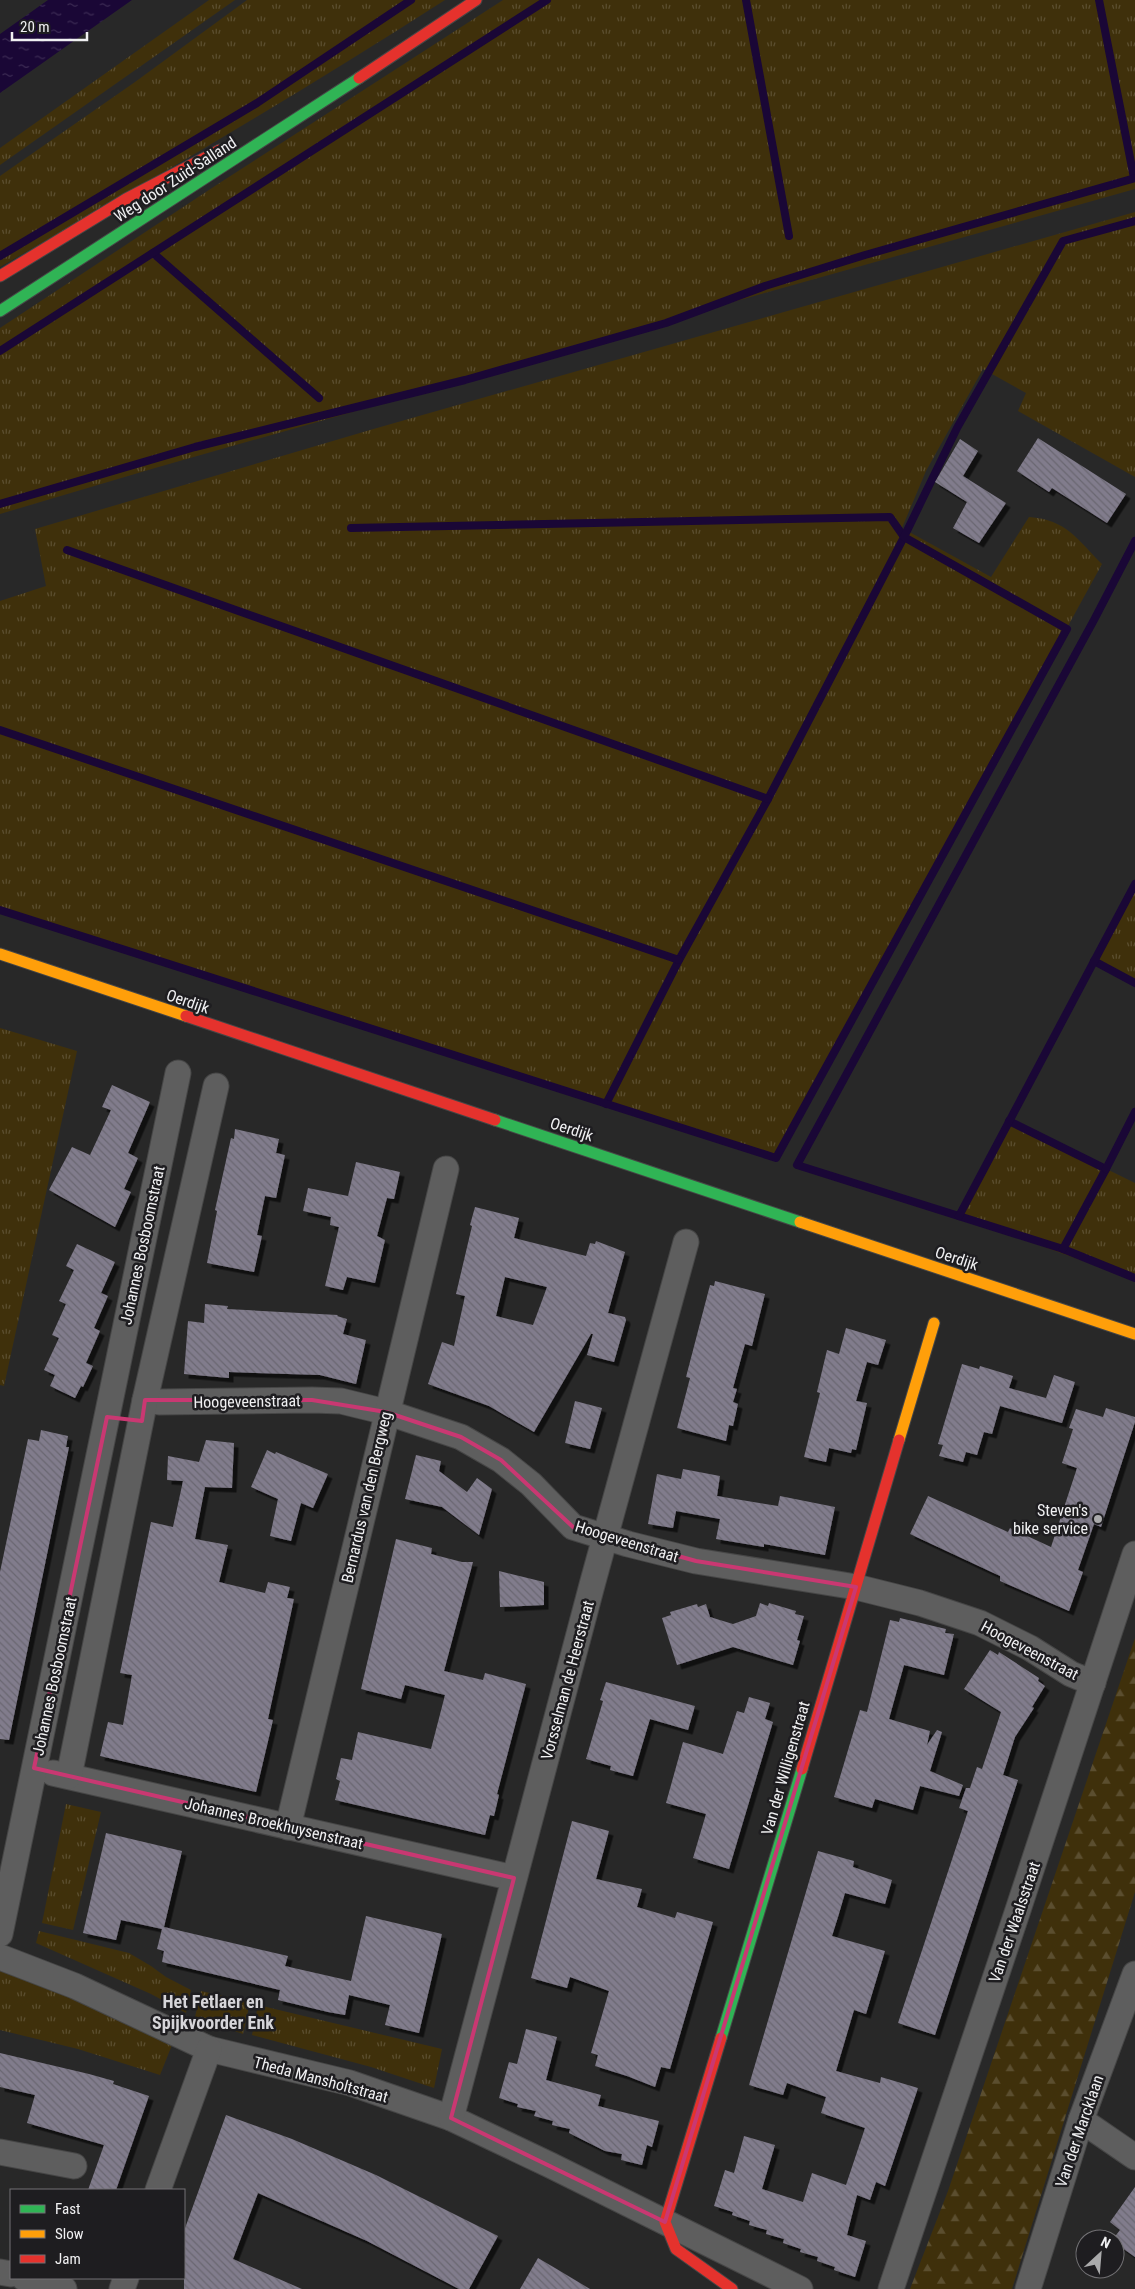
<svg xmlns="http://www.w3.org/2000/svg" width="1135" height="2289" font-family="'Roboto Condensed',sans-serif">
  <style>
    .grass { fill: url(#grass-tufts) }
    .forest { fill: url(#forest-firs) }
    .water { fill: url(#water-ripples) }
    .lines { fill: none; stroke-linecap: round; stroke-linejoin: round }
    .stream { stroke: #1a0736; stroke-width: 8 }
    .building { fill: url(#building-back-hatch); fill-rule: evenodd; filter: url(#shadow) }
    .street-casing { stroke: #464646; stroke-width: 27 }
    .fast-casing { stroke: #464646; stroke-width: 13 }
    .slow-casing { stroke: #464646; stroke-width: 13 }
    .jam-casing { stroke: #464646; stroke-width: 13 }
    .street { stroke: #5e5e5e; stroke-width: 25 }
    .fast { stroke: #30b455; stroke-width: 11 }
    .slow { stroke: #ff9f0a; stroke-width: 11 }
    .jam { stroke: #e5322d; stroke-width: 11 }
    .marked { fill: none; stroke: #c93872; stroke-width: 4; stroke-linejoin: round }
    .poi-dot { fill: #aaaaab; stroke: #1e1d20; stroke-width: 2 }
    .labels { text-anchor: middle; stroke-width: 5; stroke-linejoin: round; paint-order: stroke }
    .street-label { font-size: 16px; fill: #f0f0f2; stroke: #1e1d20 }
    .poi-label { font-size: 16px; fill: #f0f0f2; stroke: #1e1d20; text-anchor: end }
    .neighbourhood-label { font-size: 18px; font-weight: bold; fill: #d6d5d9; stroke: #1e1d20 }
  </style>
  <defs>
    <pattern id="grass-tufts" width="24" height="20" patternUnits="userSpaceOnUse" patternTransform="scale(1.25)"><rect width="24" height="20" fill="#3f300b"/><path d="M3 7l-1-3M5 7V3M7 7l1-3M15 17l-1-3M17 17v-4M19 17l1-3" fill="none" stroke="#5b4e2f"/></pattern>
    <pattern id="forest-firs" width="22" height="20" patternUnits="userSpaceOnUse" patternTransform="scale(1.25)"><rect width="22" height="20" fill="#3f300b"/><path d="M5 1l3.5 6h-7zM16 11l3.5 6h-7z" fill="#5b4e2f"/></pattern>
    <pattern id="water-ripples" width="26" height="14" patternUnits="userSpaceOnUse" patternTransform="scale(1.25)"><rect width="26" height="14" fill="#1a0736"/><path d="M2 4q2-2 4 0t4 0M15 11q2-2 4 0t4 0" fill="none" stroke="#3c2b54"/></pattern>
    <pattern id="building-back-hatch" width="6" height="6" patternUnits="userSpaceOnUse" patternTransform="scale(1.25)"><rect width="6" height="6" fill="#817c8c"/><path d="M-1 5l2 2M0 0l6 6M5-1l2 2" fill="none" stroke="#6a6771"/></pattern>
    <filter id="shadow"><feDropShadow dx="4.5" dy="4.5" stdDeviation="0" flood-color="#0009"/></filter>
  </defs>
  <rect width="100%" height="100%" fill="#282828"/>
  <g class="grass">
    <polygon points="209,0 235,0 0,165 0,148"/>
    <path d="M 247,0 L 445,0 C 299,94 150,181 0,267 L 0,176 L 135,82 Z"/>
    <polygon points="503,0 1135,0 1135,189 669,320 666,323 155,468 0,514 0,328 218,184"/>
    <path d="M 1135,212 L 1135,477 L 1018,411 L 1026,393 L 983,369 L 926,471 L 902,528 L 991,577 L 1029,517 C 1067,520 1077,539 1102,564 L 776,1158 L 497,1071 L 0,910 L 0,601 L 46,586 L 35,529 L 370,430 Z"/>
    <polygon points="1135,884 1135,983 1094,961"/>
    <polygon points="0,1028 77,1051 4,1386 0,1385"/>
    <polygon points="1009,1121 1135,1183 1135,1280 959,1216"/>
    <polygon points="66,1804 101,1812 73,1930 42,1923"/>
    <polygon points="39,1931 129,1953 151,1966 166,1977 191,1990 186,2013 151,1994 36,1943"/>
    <polygon points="0,1969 77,1997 172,2045 160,2075 78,2049 0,2030"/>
    <polygon points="201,1991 250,2002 243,2034 195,2017"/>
    <polygon points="258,2005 442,2049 434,2088 371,2067 252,2035"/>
  </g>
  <polygon class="forest" points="1135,1638 1135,1892 1012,2289 910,2289 948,2191"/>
  <polygon class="water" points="48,0 132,0 0,93 0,34"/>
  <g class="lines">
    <g class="stream">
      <polyline points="746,0 789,236"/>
      <polyline points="1099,0 1134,178"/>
      <polyline points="153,253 319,398"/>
      <polyline points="0,256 257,103 411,0"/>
      <polyline points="0,351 547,0"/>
      <polyline points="0,504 195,447 465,380 666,323 765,286 865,255 1135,178"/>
      <polyline points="351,528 890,517 904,537 768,799 679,960 606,1104"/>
      <polyline points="1135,541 1094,620 797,1165 1063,1249 1135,1278"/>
      <polyline points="67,550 768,799"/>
      <polyline points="0,730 679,960"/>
      <polyline points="0,910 776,1158 1067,629 904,537 957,428 1063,241 1135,221"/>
      <polyline points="1094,961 1135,983"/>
      <polyline points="1009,1121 1106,1169 1063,1249"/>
      <polyline points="1106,1169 1135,1112"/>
      <polyline points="959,1216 1135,884"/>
    </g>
  </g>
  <g class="building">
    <polygon points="1038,438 1126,494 1107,523 1052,488 1049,492 1017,471"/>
    <polygon points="960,439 978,451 963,476 1006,503 979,543 953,528 967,502 935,482"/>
    <polygon points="112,1085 150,1102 128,1153 138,1158 124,1189 131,1192 115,1227 49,1190 72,1147 90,1155 111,1110 102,1107"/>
    <polygon points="235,1129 279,1139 276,1153 285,1155 276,1198 265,1196 257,1235 262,1236 254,1272 207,1263 217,1211 215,1210 231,1138 234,1139"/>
    <polygon points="356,1162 400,1172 394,1199 387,1198 377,1236 385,1240 375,1283 347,1277 343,1290 325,1286 339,1227 330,1225 331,1217 303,1211 308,1188 348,1196"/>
    <path d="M 475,1207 L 519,1218 L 514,1238 L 586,1256 L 590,1243 L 595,1244 L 596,1241 L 625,1252 L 608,1313 L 625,1317 L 626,1320 L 614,1362 L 587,1355 L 593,1334 L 591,1334 L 534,1432 L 489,1406 L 428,1384 L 442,1342 L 454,1346 L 465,1296 L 456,1294 L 472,1226 L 470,1225 ZM 505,1277 L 547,1287 L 533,1325 L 496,1316 Z"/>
    <polygon points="77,1244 115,1262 101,1293 108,1296 94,1328 100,1331 86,1363 93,1366 83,1387 81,1386 75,1398 50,1386 55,1375 44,1370 59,1338 52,1335 66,1304 59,1301 74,1270 66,1266"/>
    <polygon points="715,1281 765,1294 752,1346 745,1344 733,1388 737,1389 733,1402 738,1404 733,1426 729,1425 726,1441 677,1428 690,1378 686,1377 710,1285 714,1286"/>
    <polygon points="205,1304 228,1306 227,1309 338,1315 337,1316 347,1319 343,1334 366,1340 356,1384 320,1375 229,1372 229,1378 184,1374 188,1321 204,1323"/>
    <polygon points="846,1328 886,1340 878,1365 867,1362 856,1401 867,1403 856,1450 852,1449 851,1453 829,1448 826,1462 804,1457 820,1393 817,1392 827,1350 839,1354"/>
    <polygon points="962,1364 979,1369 980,1366 1013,1376 1009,1388 1046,1398 1054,1375 1075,1382 1062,1423 1000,1406 992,1434 984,1432 977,1455 966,1452 963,1462 939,1456 943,1445 938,1444"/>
    <polygon points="575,1401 602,1408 590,1449 565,1443"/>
    <polygon points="1106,1408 1135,1417 1135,1422 1101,1527 1094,1524 1078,1570 1083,1572 1069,1611 1000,1581 1000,1576 910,1534 928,1496 1008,1532 1010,1528 1051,1547 1077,1468 1062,1463 1073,1429 1069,1428 1076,1409 1103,1417"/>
    <polygon points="41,1430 68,1436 66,1447 69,1447 9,1740 0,1739 0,1572 28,1439 39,1441"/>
    <polygon points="206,1440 234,1443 232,1488 205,1487 195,1539 228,1545 219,1582 265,1593 268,1582 290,1587 287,1598 294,1599 268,1719 273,1720 256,1792 100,1756 108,1722 123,1725 132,1675 120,1673 151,1522 173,1527 183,1481 167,1480 168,1456 199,1462"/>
    <polygon points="267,1450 275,1454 276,1452 328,1474 313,1508 301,1503 291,1541 270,1536 278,1499 251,1487"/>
    <polygon points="416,1455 441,1461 439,1471 467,1492 477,1478 492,1489 479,1535 442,1507 405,1499"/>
    <polygon points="683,1469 720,1476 717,1496 778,1506 780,1496 835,1507 825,1555 764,1544 764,1547 716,1539 720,1519 676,1511 673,1528 648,1524 657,1474 681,1479"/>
    <polygon points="396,1539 432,1548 431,1554 462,1562 473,1562 444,1671 483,1680 485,1673 526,1684 497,1794 499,1795 494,1816 490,1815 485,1835 335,1800 340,1781 336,1779 341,1758 352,1760 358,1732 431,1749 445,1695 405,1685 401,1699 361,1689"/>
    <polygon points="499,1571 544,1582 544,1605 500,1607"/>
    <polygon points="760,1603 768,1606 769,1603 796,1611 795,1614 804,1616 797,1640 800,1641 793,1665 733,1647 677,1665 662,1618 671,1615 670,1612 697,1604 698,1607 706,1604 710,1617 733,1624 756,1616"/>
    <polygon points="900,1618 946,1629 945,1633 954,1634 944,1675 904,1665 889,1719 930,1731 927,1745 937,1730 942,1732 930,1771 963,1785 959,1796 920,1786 913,1810 875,1799 872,1808 834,1797 860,1710 867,1712 890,1620 899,1622"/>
    <polygon points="990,1650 998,1655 999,1652 1039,1678 1038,1681 1045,1686 1032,1707 1034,1708 1015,1737 1003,1775 1018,1780 935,2035 898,2023 968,1811 959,1808 966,1788 970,1788 977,1767 982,1769 1001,1712 964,1689"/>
    <polygon points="606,1682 695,1706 688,1730 650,1719 633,1776 610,1770 611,1766 586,1759 603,1701 600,1700"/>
    <polygon points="749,1697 770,1703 765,1719 773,1722 729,1869 693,1858 706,1814 666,1803 683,1742 723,1754 737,1711 744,1713"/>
    <polygon points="572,1821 609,1831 596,1879 642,1889 637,1907 675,1918 677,1912 713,1922 670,2069 661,2067 655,2087 627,2076 595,2066 598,2055 591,2053 609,1991 570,1977 567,1988 531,1978"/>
    <polygon points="106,1833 182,1851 164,1927 288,1956 285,1966 351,1981 366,1916 442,1934 419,2033 385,2025 390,2005 349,1995 345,2015 328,2012 278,2000 280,1990 162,1962 164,1951 157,1949 162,1929 121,1920 116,1940 83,1933"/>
    <polygon points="818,1851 854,1861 853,1867 892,1880 885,1904 845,1893 838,1917 832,1936 885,1951 866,2014 854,2010 836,2071 880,2083 881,2077 918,2088 885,2186 876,2182 870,2200 857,2195 847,2235 866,2241 855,2277 834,2270 835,2267 817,2261 818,2257 800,2252 801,2249 783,2243 784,2239 766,2234 767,2230 749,2225 750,2221 732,2215 733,2212 714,2206 725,2170 734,2173 744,2136 775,2145 762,2189 803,2202 812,2173 846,2185 865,2128 821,2113 826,2097 787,2083 783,2095 749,2085"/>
    <polygon points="526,2029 557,2037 546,2080 601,2095 598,2106 659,2121 652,2147 647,2145 642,2165 621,2160 622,2154 605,2151 569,2133 570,2129 552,2125 553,2121 534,2116 536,2111 517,2107 518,2104 499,2098 509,2062 517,2064"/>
    <polygon points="0,2053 89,2074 114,2081 113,2084 149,2096 116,2190 88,2190 104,2145 27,2123 35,2095 0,2087"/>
    <polygon points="226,2115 292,2139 376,2175 498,2236 469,2289 459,2289 367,2241 258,2193 233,2259 302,2289 184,2289 184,2231"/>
    <polygon points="1135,2187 1135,2257 1115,2243 1113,2239 1120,2230 1110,2222"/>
    <polygon points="538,2258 555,2268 590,2289 520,2289"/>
  </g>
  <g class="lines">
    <g class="street-casing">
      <g id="street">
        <polyline points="145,1400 159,1402 312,1400 341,1401 386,1412 461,1437 501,1460 531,1484 573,1527 628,1544 696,1561 856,1587 920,1603 980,1623 1030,1648 1071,1674 1093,1683"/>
        <polyline points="53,1773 514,1878"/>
        <polyline points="69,1776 145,1400 216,1086"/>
        <polyline points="288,1827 446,1169"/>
        <polyline points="0,1934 178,1073"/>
        <polyline points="0,1957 75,1986 209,2049 350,2083 451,2118 550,2165 800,2289"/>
        <polyline points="451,2118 592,1585 686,1242"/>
        <polyline points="1081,2120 1135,2157"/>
        <polyline points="0,2152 74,2166"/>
        <polyline points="158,2190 209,2049"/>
        <polyline points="0,2272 11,2274"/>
        <polyline points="24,2278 64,2289"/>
        <polyline points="122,2289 126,2278"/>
        <polyline points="891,2289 1016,1916 1135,1554"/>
        <polyline points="1028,2289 1081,2120 1135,1974"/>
      </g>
    </g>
    <g class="fast-casing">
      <g id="fast">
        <polyline points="0,311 359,78"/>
        <polyline points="495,1120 800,1222"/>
        <polyline points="721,2038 802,1769"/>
      </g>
    </g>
    <g class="slow-casing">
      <g id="slow">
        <polyline points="0,954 186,1016"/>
        <polyline points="800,1222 1135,1334"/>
        <polyline points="899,1440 934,1323"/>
      </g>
    </g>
    <g class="jam-casing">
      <g id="jam">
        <polyline points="359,78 476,0"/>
        <polyline points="0,276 126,199 220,150"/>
        <polyline points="186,1016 495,1120"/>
        <polyline points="802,1769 899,1440"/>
        <polyline points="721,2038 665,2222 676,2249 732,2289"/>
      </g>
    </g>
    <use href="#street" class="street"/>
    <use href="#fast" class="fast"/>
    <use href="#slow" class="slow"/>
    <use href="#jam" class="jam"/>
  </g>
  <path class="marked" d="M 145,1400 L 312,1400 L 386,1412 L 461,1437 L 501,1460 L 573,1527 L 696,1561 L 856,1587 L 665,2222 L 451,2118 L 514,1878 L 34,1768 L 107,1417 L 142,1421 Z"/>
  <circle class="poi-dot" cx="1098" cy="1519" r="5"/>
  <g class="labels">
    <g class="street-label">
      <text transform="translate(175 179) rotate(-33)" y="6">Weg door Zuid-Salland</text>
      <text transform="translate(188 1001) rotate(19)" y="6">Oerdijk</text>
      <text transform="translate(572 1129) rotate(18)" y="6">Oerdijk</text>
      <text transform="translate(142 1245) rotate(-78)" y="6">Johannes Bosboomstraat</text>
      <text transform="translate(957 1258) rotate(18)" y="6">Oerdijk</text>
      <text transform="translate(247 1401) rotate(-1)" y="6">Hoogeveenstraat</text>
      <text transform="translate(366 1497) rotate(-77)" y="6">Bernardus van den Bergweg</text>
      <text transform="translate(627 1541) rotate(17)" y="6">Hoogeveenstraat</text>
      <text transform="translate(1030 1650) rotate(28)" y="6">Hoogeveenstraat</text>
      <text transform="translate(54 1676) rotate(-78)" y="6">Johannes Bosboomstraat</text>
      <text transform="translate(567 1680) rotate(-75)" y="6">Vorsselman de Heerstraat</text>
      <text transform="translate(785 1768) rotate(-74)" y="6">Van der Willigenstraat</text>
      <text transform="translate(274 1823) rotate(13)" y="6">Johannes Broekhuysenstraat</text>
      <text transform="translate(1014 1922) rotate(-71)" y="6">Van der Waalsstraat</text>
      <text transform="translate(321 2079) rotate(15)" y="6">Theda Mansholtstraat</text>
      <text transform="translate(1079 2131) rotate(-71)" y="6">Van der Marcklaan</text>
    </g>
    <g class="poi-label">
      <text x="1088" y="1516">Steven's<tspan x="1088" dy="18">bike service</tspan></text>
    </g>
    <g class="neighbourhood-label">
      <text x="213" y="2008">Het Fetlaer en<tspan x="213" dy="21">Spijkvoorder Enk</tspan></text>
    </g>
  </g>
  <rect x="10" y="2189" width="175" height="90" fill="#1e1d20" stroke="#727174"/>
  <rect x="20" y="2205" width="25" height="8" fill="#30b455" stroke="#727174"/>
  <text x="55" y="2214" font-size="15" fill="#f0f0f2">Fast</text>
  <rect x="20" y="2230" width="25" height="8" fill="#ff9f0a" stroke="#727174"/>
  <text x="55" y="2239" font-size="15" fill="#f0f0f2">Slow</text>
  <rect x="20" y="2255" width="25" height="8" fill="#e5322d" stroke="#727174"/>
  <text x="55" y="2264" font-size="15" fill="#f0f0f2">Jam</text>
  <g transform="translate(1100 2254) rotate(26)"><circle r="24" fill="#1e1d20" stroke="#727174"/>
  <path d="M0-4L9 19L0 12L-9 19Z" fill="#aaaaab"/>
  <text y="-8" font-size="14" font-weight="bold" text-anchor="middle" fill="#f0f0f2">N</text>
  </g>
  <path d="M12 32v8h75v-8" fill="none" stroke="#f0f0f2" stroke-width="2.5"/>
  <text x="20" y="32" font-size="15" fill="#f0f0f2" stroke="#1e1d20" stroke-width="4" paint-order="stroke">20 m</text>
</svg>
